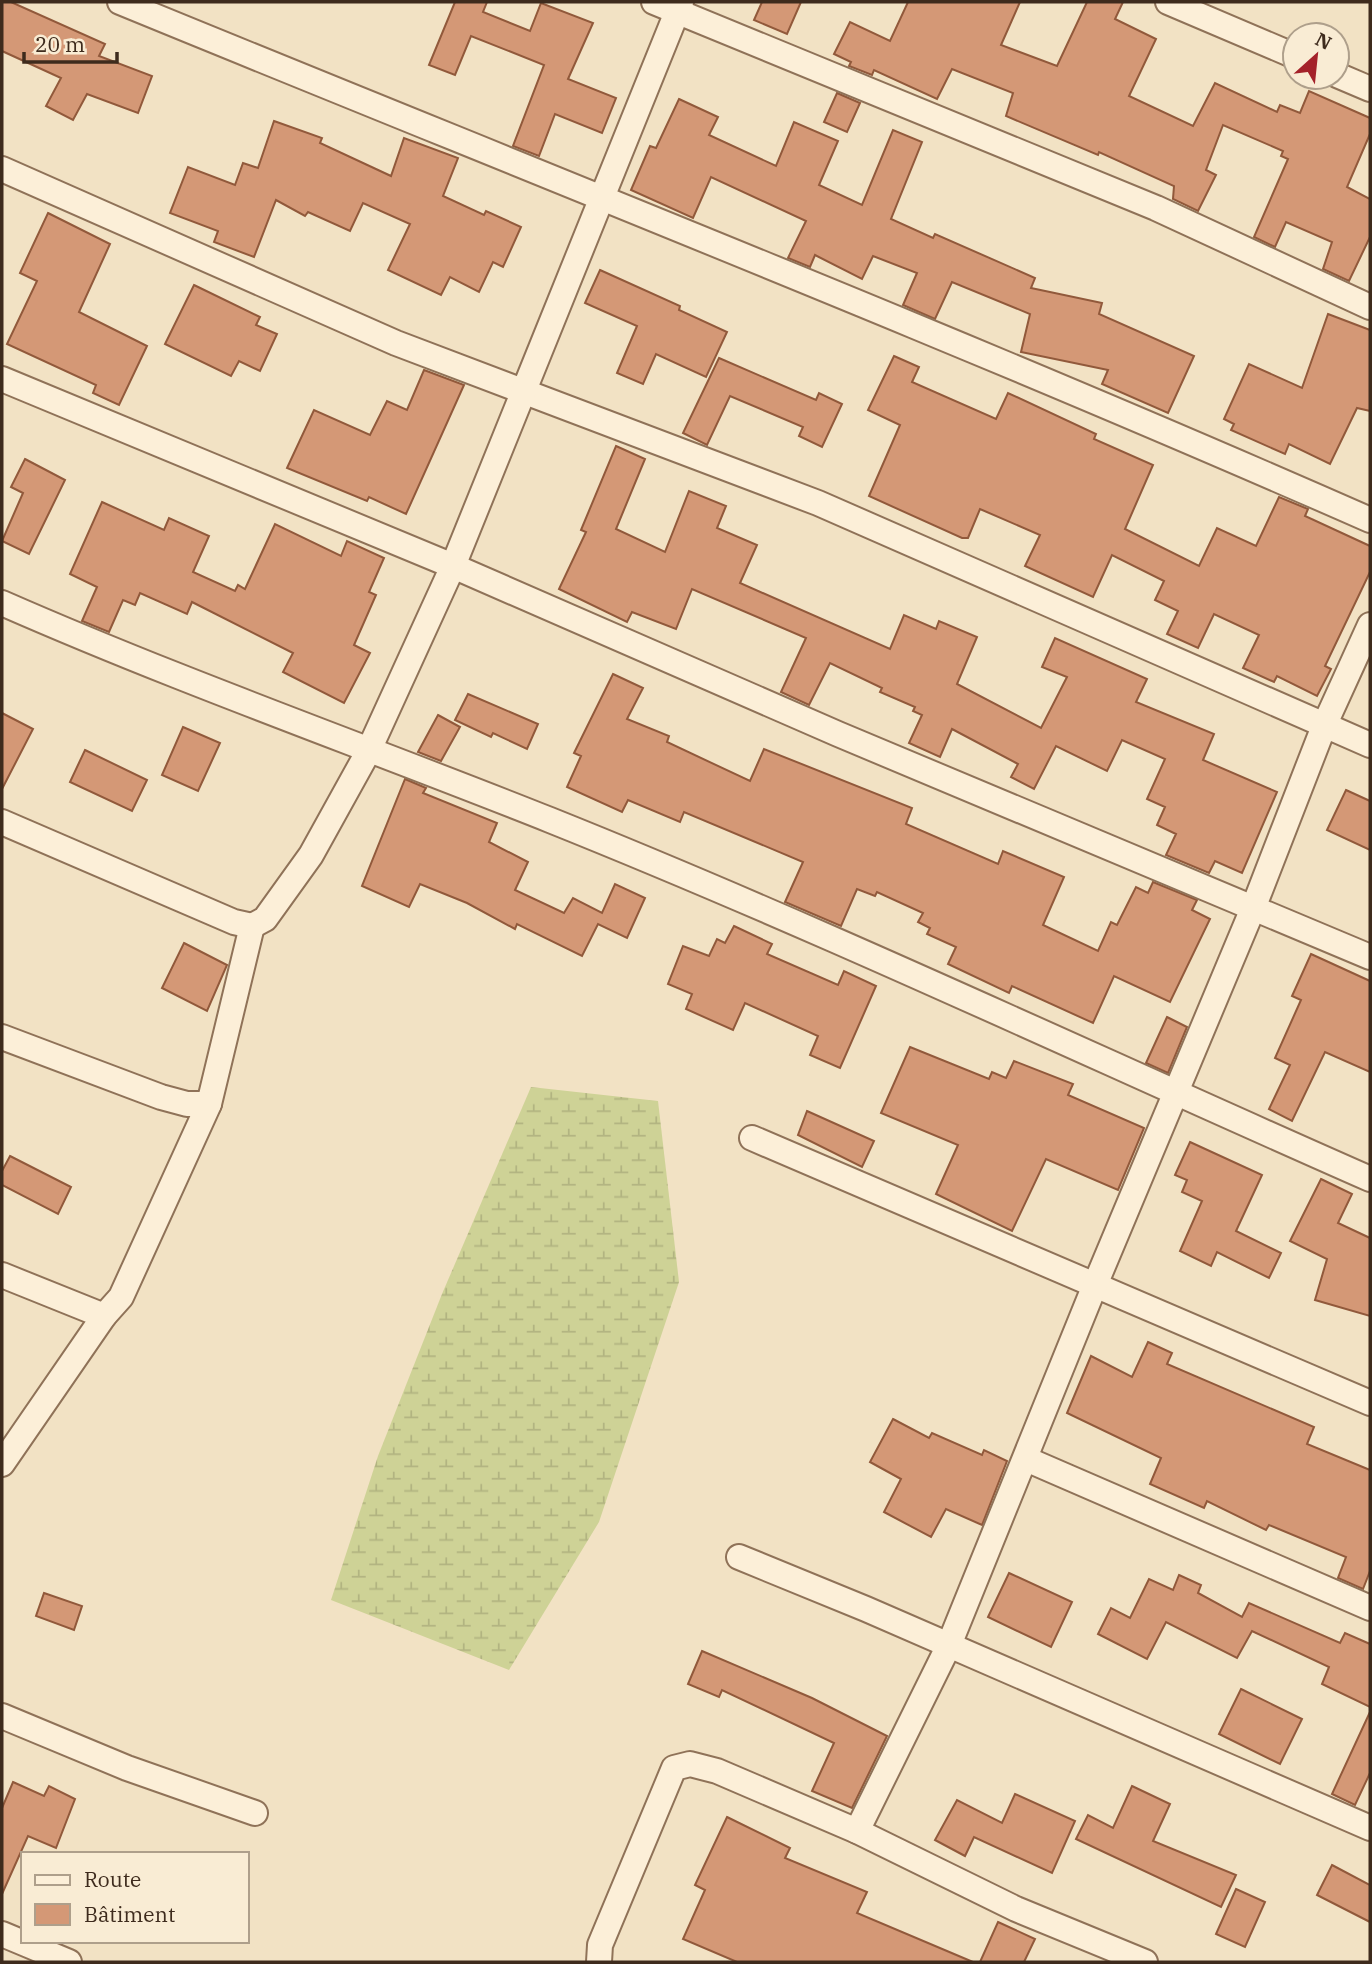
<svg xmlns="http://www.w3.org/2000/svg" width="1372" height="1964" font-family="'IBM Plex Serif',serif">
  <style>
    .wetland { fill: url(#wetland-marsh) }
    .building { fill: #d49876; stroke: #91593b; stroke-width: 2 }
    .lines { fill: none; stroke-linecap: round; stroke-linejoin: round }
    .street-casing { stroke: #8f7258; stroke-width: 28 }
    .street { stroke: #fcefd8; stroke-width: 24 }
  </style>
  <defs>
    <pattern id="wetland-marsh" width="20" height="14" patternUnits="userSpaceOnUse" patternTransform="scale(1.75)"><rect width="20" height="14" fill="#ced296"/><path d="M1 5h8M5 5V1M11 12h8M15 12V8" fill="none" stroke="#b2b481"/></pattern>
  </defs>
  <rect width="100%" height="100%" fill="#f2e2c4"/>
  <polygon class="wetland" points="531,1087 658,1101 679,1282 599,1522 509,1670 331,1600 378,1456 442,1294"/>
  <g class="building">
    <polygon points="2,2 11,2 105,44 99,56 152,76 138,113 87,94 73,120 46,106 61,78 2,51"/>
    <polygon points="455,2 487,2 483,12 530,31 541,3 593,23 568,79 616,98 602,133 555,114 539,156 513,146 544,65 471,36 455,75 429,65"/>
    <polygon points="762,2 801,2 787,34 754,20"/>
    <polygon points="908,2 1020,2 1001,45 1057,66 1087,2 1123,2 1115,19 1156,39 1129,96 1193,126 1215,83 1277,112 1280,105 1300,113 1309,91 1370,118 1370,134 1347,187 1370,199 1370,237 1349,281 1323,269 1332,242 1286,222 1275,247 1254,237 1288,159 1281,156 1283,151 1223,125 1206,170 1216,175 1198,211 1173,199 1174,186 1099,152 1098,155 1006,116 1013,93 952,69 937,99 874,70 872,75 849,66 851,62 834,54 850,22 890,41"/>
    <polygon points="837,93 860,103 847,132 824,122"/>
    <polygon points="679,99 718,117 709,135 776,166 794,122 838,141 819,185 862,205 893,130 922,142 891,219 933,238 935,234 1035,278 1031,288 1102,303 1099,314 1194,356 1168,413 1102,384 1108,370 1021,352 1030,314 952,282 935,319 903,305 917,273 873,256 862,279 815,255 810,267 788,258 806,221 711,177 693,218 631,190 650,146 656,148"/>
    <polygon points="274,121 322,138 320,143 391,176 404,138 458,158 443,196 484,215 486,211 521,227 503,267 493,262 479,292 450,277 441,295 388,270 410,224 363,203 350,231 308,212 305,216 276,200 254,257 214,242 218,231 170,213 188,167 235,185 243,163 258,168"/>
    <polygon points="48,213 110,244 79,312 147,346 119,405 93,393 96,385 7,344 37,281 20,273"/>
    <polygon points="600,270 680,306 679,310 727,332 706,377 656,354 643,384 617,373 637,326 585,303"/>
    <polygon points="194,285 260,317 256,325 277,334 260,371 239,361 231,376 165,344"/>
    <polygon points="1328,314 1370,330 1370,411 1357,408 1330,464 1289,444 1285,454 1231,430 1234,424 1224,419 1249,364 1302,388"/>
    <polygon points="894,356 919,367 912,382 996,419 1008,393 1096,434 1094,439 1153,465 1125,529 1199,566 1217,528 1256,546 1279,497 1308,509 1305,516 1370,546 1370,572 1325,666 1331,669 1317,696 1277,676 1274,682 1243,668 1259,635 1214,614 1198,648 1167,634 1178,611 1155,600 1164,581 1112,555 1093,597 1025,566 1040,535 980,509 968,538 962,538 869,496 900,425 868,410"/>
    <polygon points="719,358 816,400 819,393 842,404 822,447 799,436 803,427 730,396 707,445 683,433"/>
    <polygon points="424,370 464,385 406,514 369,497 367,501 287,468 314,410 370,435 387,401 407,410"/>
    <polygon points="616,446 645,459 616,529 665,552 689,491 726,506 717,528 757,545 740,583 890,649 904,615 936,629 939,621 977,637 957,684 1041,728 1067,677 1042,667 1055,638 1147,679 1136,702 1214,734 1203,760 1277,792 1242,873 1215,861 1209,873 1166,855 1176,834 1157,825 1165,807 1147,799 1165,759 1122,740 1107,771 1056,746 1034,789 1011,777 1018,764 952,729 940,757 909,743 922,715 913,711 915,707 880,692 882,688 830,663 809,705 781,692 806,638 692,589 676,629 632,612 627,622 559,589 586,532 581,530"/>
    <polygon points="25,459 65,480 29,554 2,541 23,493 11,487"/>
    <polygon points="102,502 164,530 169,518 209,536 193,572 235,591 238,585 245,589 275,524 341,556 347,541 384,558 369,592 376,595 354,645 370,653 344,703 283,672 293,653 192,602 187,614 140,593 135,605 123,600 109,632 82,621 97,587 70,574"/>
    <polygon points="613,674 643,688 627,719 669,736 667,742 750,781 764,749 912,808 906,824 998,864 1003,851 1064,877 1043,925 1098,951 1111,922 1117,925 1136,887 1148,893 1153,882 1197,900 1192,910 1210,919 1170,1002 1114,976 1093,1023 1012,986 1009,993 948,964 956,947 927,934 930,928 918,922 923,913 877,892 875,896 857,889 841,926 785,902 803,862 684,812 680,822 628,800 622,812 567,787 581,756 574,753"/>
    <polygon points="468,694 538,724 527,749 493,733 491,737 455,720"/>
    <polygon points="2,713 33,729 2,789"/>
    <polygon points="438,715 460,727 441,761 418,752"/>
    <polygon points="183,727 220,743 198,791 162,775"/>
    <polygon points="85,750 147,780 132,811 70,782"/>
    <polygon points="405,779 426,788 423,793 497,823 489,842 528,862 515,890 564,913 573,898 602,913 615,884 645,898 627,938 598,924 582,956 517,924 515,929 467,903 420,884 409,907 362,886"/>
    <polygon points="1346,790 1370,801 1370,850 1327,830"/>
    <polygon points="734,926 772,944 767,954 838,985 844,971 876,986 840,1068 810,1055 818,1036 745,1003 733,1030 686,1009 692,994 668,984 683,946 709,956 717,939 725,943"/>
    <polygon points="184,943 227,965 207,1011 162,988"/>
    <polygon points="1311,954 1370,981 1370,1072 1325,1052 1292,1121 1269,1109 1290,1065 1275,1058 1301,1000 1292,996"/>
    <polygon points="1167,1017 1187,1027 1168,1073 1146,1063"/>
    <polygon points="910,1047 989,1079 992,1072 1006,1078 1014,1061 1073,1084 1068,1095 1144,1128 1118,1190 1046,1159 1012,1231 936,1194 958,1145 881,1113"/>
    <polygon points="807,1111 874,1141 862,1167 798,1135"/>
    <polygon points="1190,1142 1262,1175 1236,1231 1281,1253 1269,1278 1217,1252 1211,1266 1180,1251 1202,1201 1182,1192 1187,1180 1175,1175"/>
    <polygon points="10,1156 71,1187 58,1214 2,1185 2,1171"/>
    <polygon points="1321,1179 1352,1194 1338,1223 1370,1238 1370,1316 1315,1300 1327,1259 1290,1241"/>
    <polygon points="1148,1342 1172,1353 1167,1364 1314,1427 1307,1444 1370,1470 1370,1571 1363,1589 1338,1578 1346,1557 1269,1525 1266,1530 1207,1501 1204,1508 1150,1484 1161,1458 1067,1413 1091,1356 1132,1377"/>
    <polygon points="893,1419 929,1438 932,1433 982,1455 984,1450 1007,1461 982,1525 946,1509 931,1537 884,1512 901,1479 870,1462"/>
    <polygon points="1009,1573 1072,1602 1051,1647 988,1617"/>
    <polygon points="1179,1575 1201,1585 1198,1593 1242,1617 1249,1603 1340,1643 1345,1633 1370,1644 1370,1707 1322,1684 1329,1667 1252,1631 1237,1658 1166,1622 1147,1659 1098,1634 1111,1608 1130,1618 1149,1579 1173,1590"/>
    <polygon points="44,1593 82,1606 74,1630 36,1616"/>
    <polygon points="702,1651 812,1698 887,1736 852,1808 812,1791 834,1743 722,1690 719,1697 688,1684"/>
    <polygon points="1241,1689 1302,1719 1280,1764 1219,1734"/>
    <polygon points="1370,1712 1370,1773 1355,1805 1332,1794"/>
    <polygon points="13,1782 44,1796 49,1786 75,1799 56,1848 28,1836 2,1894 2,1808"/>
    <polygon points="1132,1786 1170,1804 1153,1841 1236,1875 1221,1907 1076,1839 1088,1815 1113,1828"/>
    <polygon points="1015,1794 1075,1821 1052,1873 974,1837 965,1856 935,1840 957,1800 1002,1823"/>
    <polygon points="727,1817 790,1848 785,1858 867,1892 857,1913 973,1962 737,1962 683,1939 705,1890 695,1885"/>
    <polygon points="1332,1865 1370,1885 1370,1922 1317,1895"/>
    <polygon points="1236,1889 1265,1902 1245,1947 1216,1934"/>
    <polygon points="998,1922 1035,1939 1024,1962 980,1962"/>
  </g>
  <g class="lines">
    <g class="street-casing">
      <g id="street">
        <path d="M 120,2 C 537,173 957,338 1370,520"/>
        <polyline points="654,2 1156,208 1370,307"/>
        <polyline points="1168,2 1295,56"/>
        <polyline points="1337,75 1370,89"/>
        <polyline points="2,169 396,343 818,503 1370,745"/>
        <polyline points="2,379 453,566 838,734 1370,957"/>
        <path d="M 2,603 C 182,682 367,747 550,820 C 827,931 1097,1059 1370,1179"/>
        <polyline points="2,822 234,922 252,926 265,919 311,855 368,752 453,566 681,2"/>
        <polyline points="2,1037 161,1097 187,1104 209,1104 252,926"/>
        <polyline points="752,1138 1370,1403"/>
        <polyline points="2,1275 104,1316 121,1297 209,1104"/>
        <polyline points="1026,1459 1370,1608"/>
        <polyline points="2,1464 104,1316"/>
        <polyline points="739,1557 866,1609 1370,1828"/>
        <polyline points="2,1716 127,1768 255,1813"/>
        <polyline points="2,1934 69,1962"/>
        <polyline points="599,1962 600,1945 674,1768 690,1764 717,1771 857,1831"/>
        <polyline points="1145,1962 1016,1909 857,1831 949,1645 1095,1285 1254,906 1324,726 1370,625"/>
      </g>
    </g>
    <use href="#street" class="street"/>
  </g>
  <rect width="1372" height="1964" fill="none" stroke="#3e2b1d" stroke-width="7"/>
  <rect x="21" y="1852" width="228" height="91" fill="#f9ecd4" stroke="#ae9f8b" stroke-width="2"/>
  <rect x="35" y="1875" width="35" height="10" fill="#fcefd8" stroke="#ae9f8b" stroke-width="2"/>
  <text x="84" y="1887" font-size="21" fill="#3e2b1d">Route</text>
  <rect x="35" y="1904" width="35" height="21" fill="#d49876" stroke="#ae9f8b" stroke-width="2"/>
  <text x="84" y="1922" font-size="21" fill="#3e2b1d">Bâtiment</text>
  <g transform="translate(1316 56) rotate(27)"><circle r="33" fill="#f9ecd4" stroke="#ae9f8b" stroke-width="2"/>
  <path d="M0-5L12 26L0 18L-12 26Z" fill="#a4222a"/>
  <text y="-10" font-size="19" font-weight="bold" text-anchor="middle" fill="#3e2b1d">N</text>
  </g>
  <path d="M24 52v10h93v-10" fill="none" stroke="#3e2b1d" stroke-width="3.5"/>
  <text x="35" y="52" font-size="21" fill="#3e2b1d" stroke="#f9ecd4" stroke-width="5" paint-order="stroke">20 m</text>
</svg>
